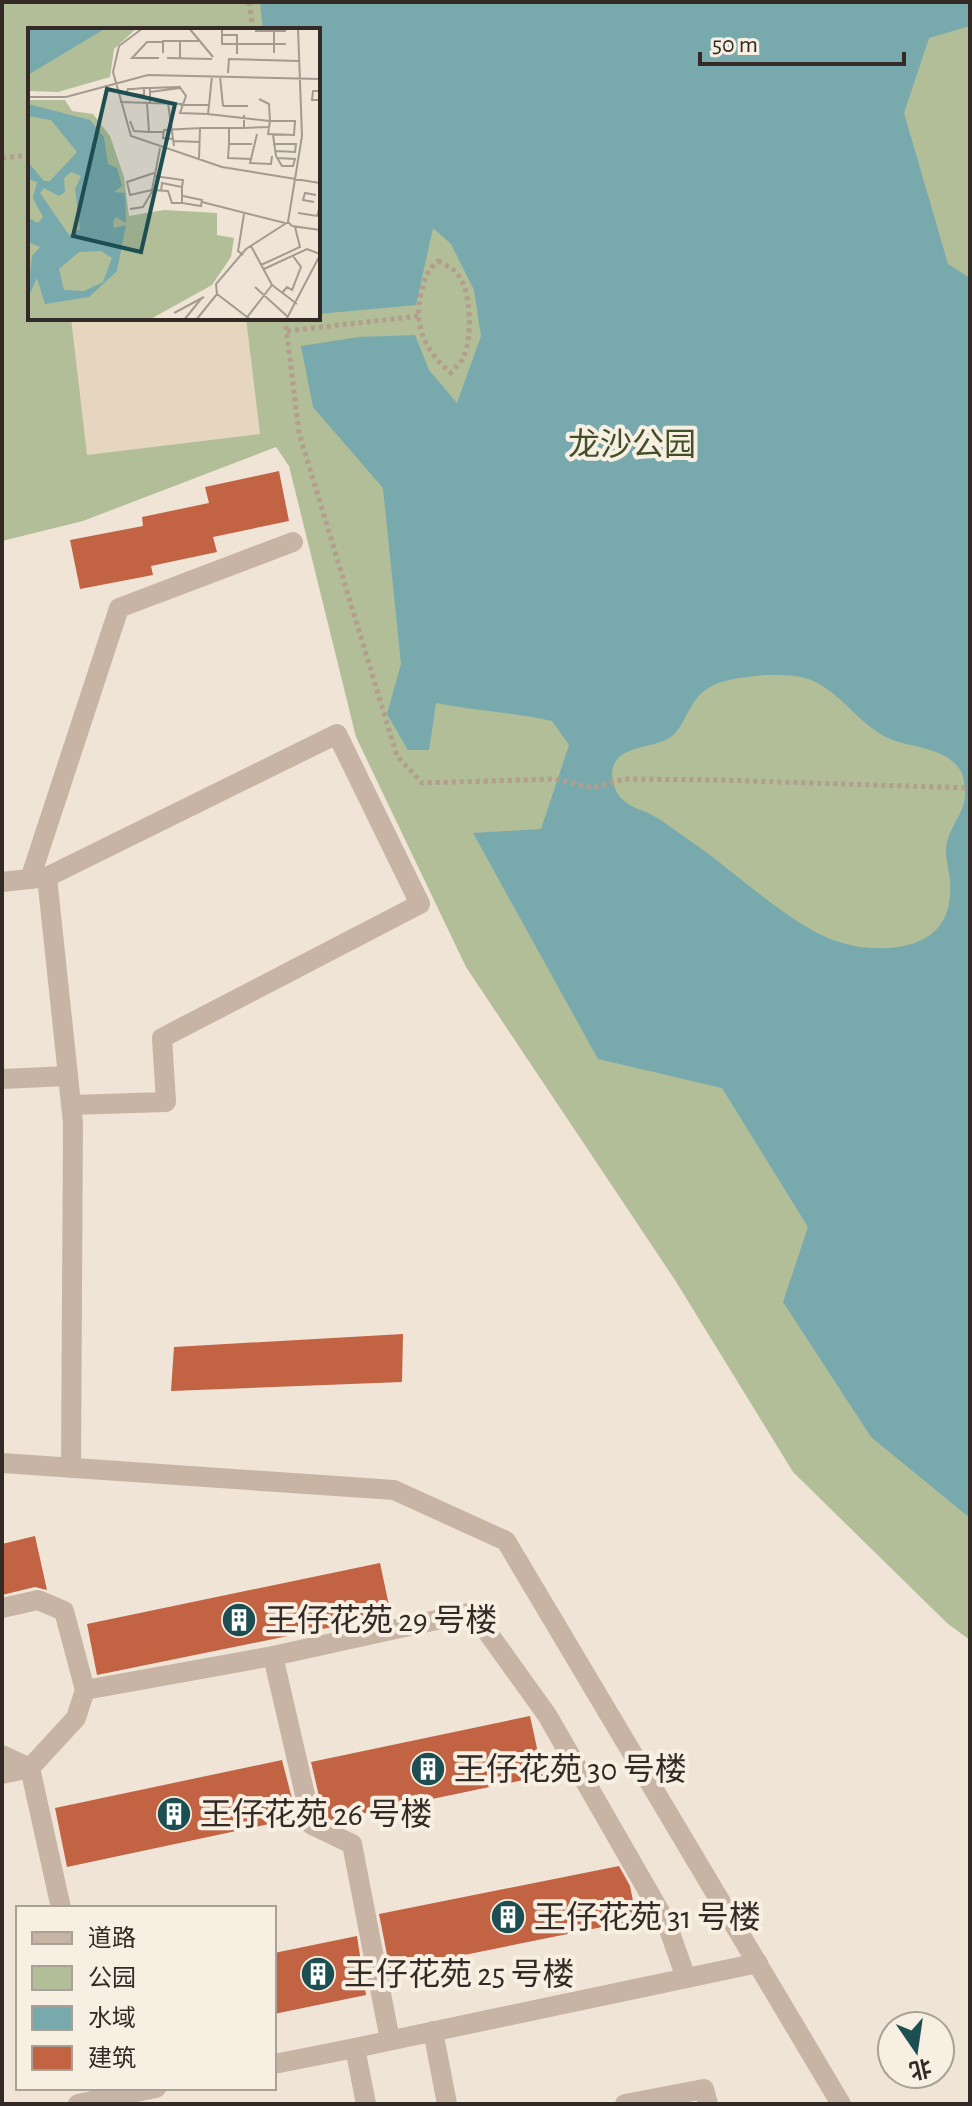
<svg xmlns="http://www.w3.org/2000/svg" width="972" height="2106" font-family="'Alegreya Sans','Noto Sans SC',sans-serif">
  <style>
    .green { fill: #b1be98; fill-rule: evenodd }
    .plaza { fill: #e7d6bf }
    .water { fill: #78a9ac; fill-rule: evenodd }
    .building { fill: #c26343 }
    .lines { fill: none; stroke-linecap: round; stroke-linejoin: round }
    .path { stroke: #b39e8e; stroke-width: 5; stroke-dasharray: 4 4; stroke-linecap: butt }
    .minor { stroke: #c7b4a4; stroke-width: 20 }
    .labels { text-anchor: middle; stroke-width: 8; stroke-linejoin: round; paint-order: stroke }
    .park-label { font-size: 32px; fill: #42502a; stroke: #f8efe3 }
    .poi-label { font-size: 32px; fill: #332a25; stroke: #f8efe3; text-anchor: start }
    .inset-road { fill: none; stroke: #a49a90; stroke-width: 2 }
    .view { fill: #1d4e52; fill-opacity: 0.15; stroke: #1d4e52; stroke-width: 4 }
    .inset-edge { fill: none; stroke: #332a25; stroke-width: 4 }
  </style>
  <rect width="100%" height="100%" fill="#f0e4d7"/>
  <path class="green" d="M 2,2 L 970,2 L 970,1640 L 948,1624 L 793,1472 L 675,1280 L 466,967 L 356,737 L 289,466 L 276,447 L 83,521 L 2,541 ZM 30,30 L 318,30 L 318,318 L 30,318 Z"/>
  <polygon class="plaza" points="71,318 246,318 260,434 87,455"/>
  <path class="water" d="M 260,2 L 970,2 L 970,26 L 929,38 L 904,113 L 948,264 L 970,278 L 970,1518 L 871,1437 L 783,1302 L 808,1227 L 722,1088 L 598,1059 L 473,833 L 541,829 L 569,745 L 552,721 C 514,712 474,711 436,703 L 429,750 L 408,750 L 387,714 L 401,664 L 383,488 L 313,407 L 301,346 L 359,337 L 415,335 L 429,370 L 457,403 L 481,336 L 474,290 L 451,244 L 433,228 L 416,305 L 318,314 L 318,30 L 263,30 ZM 764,675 C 780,675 796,674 811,680 C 842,693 858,724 888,738 C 913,749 947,746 962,773 C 972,807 956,814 948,839 C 943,852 949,867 950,881 C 953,922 933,944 891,948 C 863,950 835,944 810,929 C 767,904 730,868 689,840 C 677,832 666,823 654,816 C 644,810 630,808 622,799 C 615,792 612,782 612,772 C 615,744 654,749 671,737 C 680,730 685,717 691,707 C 707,678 735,679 764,675 Z"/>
  <g class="building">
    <polygon points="279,471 289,521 213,537 217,552 151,566 153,575 80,589 70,540 143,526 142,517 209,503 205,487"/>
    <polygon points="403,1334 402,1382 171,1391 174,1347"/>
    <polygon points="35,1536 47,1590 35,1587 2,1595 2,1544"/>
    <polygon points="380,1563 391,1615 97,1675 87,1624"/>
    <polygon points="530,1716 543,1776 331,1820 323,1813 311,1762"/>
    <polygon points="282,1760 297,1818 67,1867 55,1808"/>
    <polygon points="619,1866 630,1886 637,1920 390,1970 379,1914"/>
    <polygon points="357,1936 366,1995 274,2014 274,1953"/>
  </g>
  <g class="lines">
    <g class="path">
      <polyline points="249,2 253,30"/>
      <polyline points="2,158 30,155"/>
      <path d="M 438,261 C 443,264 450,267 455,271 C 472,287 473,338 463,358 C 460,363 455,368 451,373 C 426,352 413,326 421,294 C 425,279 426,271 438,261 Z"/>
      <polyline points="285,318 299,433 397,756 422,783 555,779 593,788 624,779 718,780 970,788"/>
      <polyline points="287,331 419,316"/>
    </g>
    <g class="minor">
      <polyline points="47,877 337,734 420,904 162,1038 166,1102 71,1105"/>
      <polyline points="30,879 119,608 293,542"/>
      <polyline points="2,882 47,877 73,1123 71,1468"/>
      <polyline points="2,1079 68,1076"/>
      <polyline points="2,1463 394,1490 506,1541 841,2104"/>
      <polyline points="2,1608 38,1600 64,1611 85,1690 76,1718 30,1768 2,1774"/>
      <polyline points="273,1656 473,1612 547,1715 667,1924 686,1978"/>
      <polyline points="85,1690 273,1656 312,1825 352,1844 390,2040"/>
      <polyline points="2,1755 30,1768 61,1908"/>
      <polyline points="433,2031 447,2104"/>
      <polyline points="355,2048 758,1963"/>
      <polyline points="274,2064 355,2048 366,2104"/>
      <polyline points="78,2104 156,2088"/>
      <polyline points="625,2104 704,2089 708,2104"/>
    </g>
  </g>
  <defs>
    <g id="building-disc" transform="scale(1.8)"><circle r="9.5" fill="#1d4e52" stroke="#f8efe3"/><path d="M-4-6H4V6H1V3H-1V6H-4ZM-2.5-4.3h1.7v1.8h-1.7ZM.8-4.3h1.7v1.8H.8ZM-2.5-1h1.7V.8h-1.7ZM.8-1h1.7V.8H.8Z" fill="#fff"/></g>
  </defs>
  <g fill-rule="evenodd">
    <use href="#building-disc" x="239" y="1620"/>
    <use href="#building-disc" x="428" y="1769"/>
    <use href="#building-disc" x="174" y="1814"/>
    <use href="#building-disc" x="508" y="1917"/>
    <use href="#building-disc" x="318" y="1974"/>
  </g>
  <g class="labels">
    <g class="park-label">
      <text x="632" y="455">龙沙公园</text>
    </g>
    <g class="poi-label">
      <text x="265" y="1631">王仔花苑 29 号楼</text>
      <text x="454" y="1780">王仔花苑 30 号楼</text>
      <text x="200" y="1825">王仔花苑 26 号楼</text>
      <text x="534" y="1928">王仔花苑 31 号楼</text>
      <text x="344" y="1985">王仔花苑 25 号楼</text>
    </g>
  </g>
  <g transform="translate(28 28)">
    <rect width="292" height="292" fill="#f0e4d7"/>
    <path d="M 0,0 L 109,0 L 86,21 L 82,49 L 30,64 L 0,63 ZM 0,72 L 37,72 L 44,83 L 65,86 L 82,108 L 96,149 L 101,188 L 136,182 L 189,185 L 189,207 L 206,210 L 203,229 L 184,257 L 121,292 L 0,292 Z" fill="#b1be98"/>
    <path d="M 0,0 L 78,0 L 0,47 ZM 0,76 L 62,92 L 76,109 L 80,136 L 89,140 L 94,158 L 86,164 L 97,165 L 98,195 L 88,189 L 85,193 L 86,200 L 98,197 L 89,243 L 61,269 L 17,276 L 9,250 L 0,270 L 4,228 L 12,219 L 0,214 L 0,190 L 10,195 L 15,189 L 5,170 L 9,154 L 0,151 L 0,134 L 16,153 L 22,153 L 49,124 L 23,92 L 0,88 ZM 43,144 L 53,148 L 47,161 L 52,201 L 41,207 L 12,165 L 16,160 L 31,168 L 37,164 L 36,150 ZM 73,223 L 84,230 L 75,254 L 56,263 L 36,262 L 31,241 L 51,224 Z" fill="#78a9ac" fill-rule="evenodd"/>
    <path class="inset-road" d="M 115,0 L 91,18 L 85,44 L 103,108 L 194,139 L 292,155M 161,0 L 185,29M 194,0 L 194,16 L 258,16M 227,3 L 258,3M 194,7 L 209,7 L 209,26M 135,25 L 135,13 L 152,13M 246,25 L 246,0M 131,30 L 104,30 L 119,14 L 135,14M 139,30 L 184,31M 152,30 L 152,13 L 172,13M 200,45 L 201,31 L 271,33M 192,48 L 195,78M 151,58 L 158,68 L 152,85 L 180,86M 151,59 L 122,60 L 122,75 L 154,76M 116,60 L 116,67 L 98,66 L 100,61 L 105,61 L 115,60 L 122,60M 292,63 L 285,63 L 284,72 L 292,72M 122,64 L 152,60M 0,69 L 38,69 L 120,47 L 292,51M 92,74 L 122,75M 119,75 L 121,104 L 135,104M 140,75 L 146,118M 152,77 L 181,77 L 180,86 L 242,93 L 241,76 L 231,71M 181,77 L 184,48M 195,78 L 220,78M 216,87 L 216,100 L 242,99M 102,93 L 106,103 L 121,104M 242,93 L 267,93 L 266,107 L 240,106 ZM 172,100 L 201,100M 229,106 L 222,135 L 243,136 L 244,128M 245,107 L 248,128 L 254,138 L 265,138 L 267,131 L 249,130M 145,111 L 135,110 L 136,102 L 172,100 L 171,132M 146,113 L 172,114M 201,116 L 201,100 L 216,100M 245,116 L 268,116 L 267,124 L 248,123M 132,120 L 124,162 L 140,163 L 144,175 L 154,175M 223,131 L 200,130 L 201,116 L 224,116M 126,148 L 155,152 L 154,159M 124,162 L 102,167 L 99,154 L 126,145M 133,163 L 134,155 L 154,159 L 154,175 L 173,178 L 174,172 L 155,168M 174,174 L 257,195M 286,174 L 275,172 L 277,165 L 288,167M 102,181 L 115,179 L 125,162M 270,185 L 289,188 L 292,178M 264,198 L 260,194 L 274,108 L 270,0M 264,198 L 292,202M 215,227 L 210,223 L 216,186M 233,237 L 272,219 L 267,199M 236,241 L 279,221 L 292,226M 244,257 L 269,276M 227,259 L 260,289M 254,265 L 259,259 L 264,262 L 273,239 L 265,228M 146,285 L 176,269M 156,292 L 173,271M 168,292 L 189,266M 217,292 L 244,257 L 223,218M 223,292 L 189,266 L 188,256 L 218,221 L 260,194M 258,292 L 292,227"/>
    <path class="view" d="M 79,61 L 147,76 L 113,224 L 45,208 Z"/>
    <rect width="292" height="292" class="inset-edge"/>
  </g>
  <rect width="972" height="2106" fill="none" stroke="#332a25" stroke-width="8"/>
  <rect x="16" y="1906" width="260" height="184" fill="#f8efe3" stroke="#a9a097" stroke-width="2"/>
  <rect x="32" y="1932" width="40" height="12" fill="#c7b4a4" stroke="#a9a097" stroke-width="2"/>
  <text x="88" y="1946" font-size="24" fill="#332a25">道路</text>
  <rect x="32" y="1966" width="40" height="24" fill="#b1be98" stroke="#a9a097" stroke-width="2"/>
  <text x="88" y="1986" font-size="24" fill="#332a25">公园</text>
  <rect x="32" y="2006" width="40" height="24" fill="#78a9ac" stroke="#a9a097" stroke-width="2"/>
  <text x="88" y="2026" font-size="24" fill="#332a25">水域</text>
  <rect x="32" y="2046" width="40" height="24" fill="#c26343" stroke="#a9a097" stroke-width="2"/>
  <text x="88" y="2066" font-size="24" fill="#332a25">建筑</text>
  <g transform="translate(916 2050) rotate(167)"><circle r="38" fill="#f8efe3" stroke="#a9a097" stroke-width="2"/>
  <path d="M0-6L14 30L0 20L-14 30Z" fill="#1d4e52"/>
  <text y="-12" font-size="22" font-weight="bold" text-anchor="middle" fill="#332a25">北</text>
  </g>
  <path d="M700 52v12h204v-12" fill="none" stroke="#332a25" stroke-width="4"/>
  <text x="712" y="52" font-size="24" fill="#332a25" stroke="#f8efe3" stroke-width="6" paint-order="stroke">50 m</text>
</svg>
